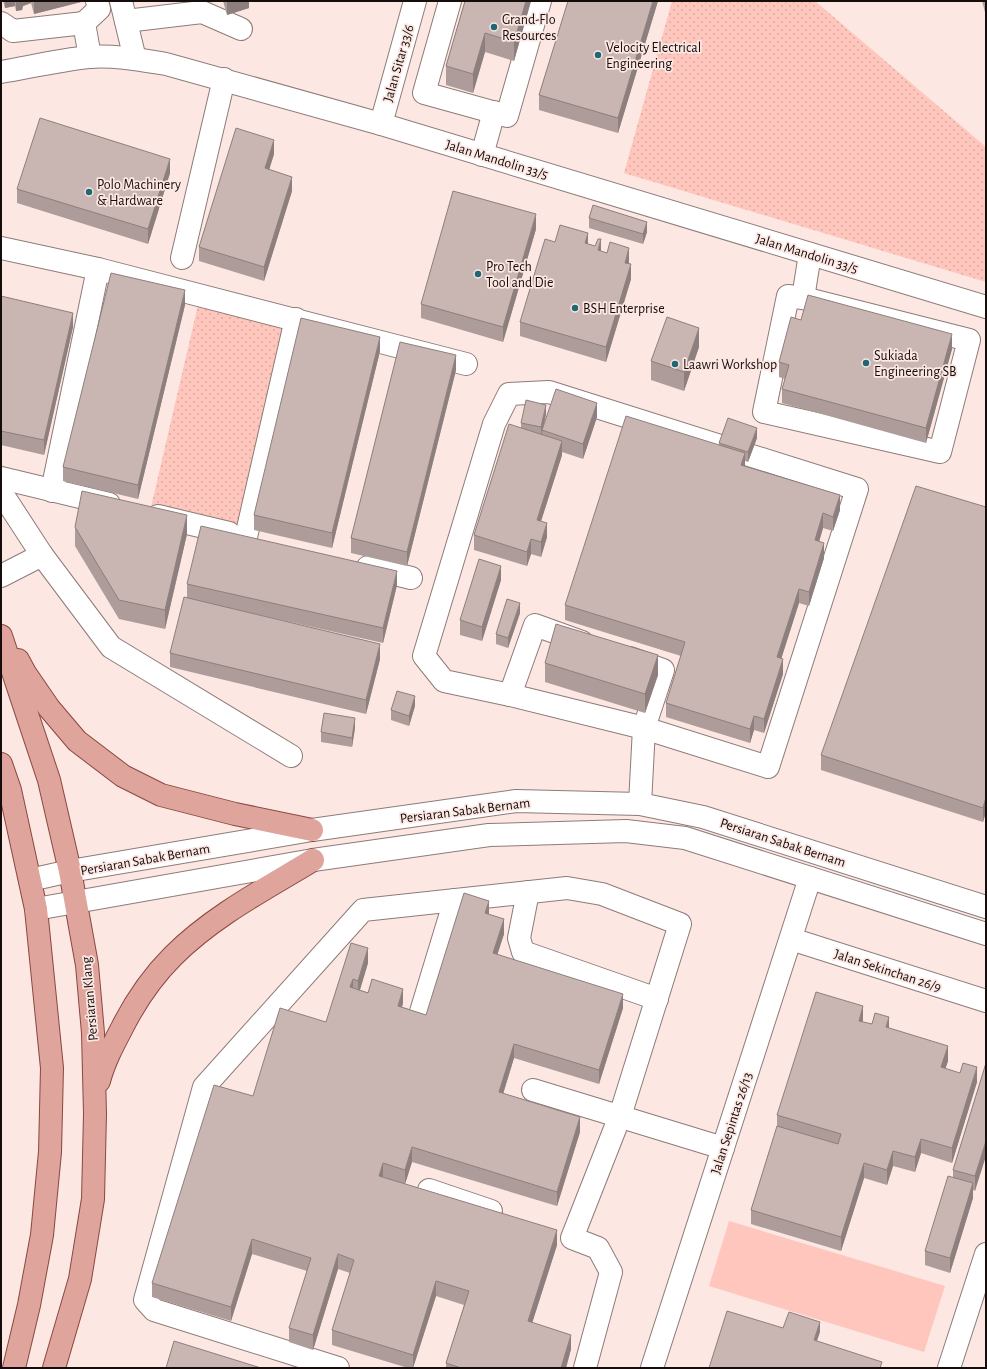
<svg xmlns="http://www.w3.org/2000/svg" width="987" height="1369" font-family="'Alegreya Sans',sans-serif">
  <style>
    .grass { fill: url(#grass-dots) }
    .pitch { fill: #fec6bc }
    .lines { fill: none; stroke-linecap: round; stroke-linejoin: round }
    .minor-casing { stroke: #8e7b78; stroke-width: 24 }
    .major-casing { stroke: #8a483f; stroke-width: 24 }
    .minor { stroke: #fff; stroke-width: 22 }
    .major { stroke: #dfa49c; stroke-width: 22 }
    .wall { fill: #ad9c99 }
    .shaded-wall { fill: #8d7f7d }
    .building { fill: #c9b5b2; stroke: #8d7f7d }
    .poi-dot { fill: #1e6873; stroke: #fce7e3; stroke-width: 1.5 }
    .labels { text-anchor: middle; stroke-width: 3.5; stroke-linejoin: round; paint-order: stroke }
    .poi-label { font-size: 14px; fill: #140d0c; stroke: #fce7e3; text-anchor: start }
    .street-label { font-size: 14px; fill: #140d0c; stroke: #fce7e3 }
  </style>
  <defs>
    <pattern id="grass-dots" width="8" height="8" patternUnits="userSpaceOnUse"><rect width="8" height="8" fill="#fec6bc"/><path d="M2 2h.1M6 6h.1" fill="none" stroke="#d9a9a0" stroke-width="1.8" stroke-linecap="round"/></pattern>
  </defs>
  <rect width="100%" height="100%" fill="#fce7e3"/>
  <g class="grass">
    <polygon points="672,1 815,1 986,147 986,282 624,173"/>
    <polygon points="198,305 290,326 242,528 151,507"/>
  </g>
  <polygon class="pitch" points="729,1221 945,1286 924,1352 709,1286"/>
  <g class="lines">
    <g class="minor-casing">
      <g id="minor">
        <polyline points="121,1 135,59"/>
        <polyline points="450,1 424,93 507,116 540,1"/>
        <polyline points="126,21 202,12 241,29"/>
        <polyline points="1,23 13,31 84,23 90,57"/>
        <polyline points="84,23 99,9 97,1"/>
        <path d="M 1,72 C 30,67 60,60 89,57 C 115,55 141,60 166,64 L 381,124 L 986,307"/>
        <polyline points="381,124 415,1"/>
        <polyline points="482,155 494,112"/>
        <polyline points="1,248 98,269 466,364"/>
        <polyline points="182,258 224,79"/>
        <polygon points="788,296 803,298 969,340 940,452 764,412"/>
        <polyline points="803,298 810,254"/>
        <polygon points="549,392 857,489 768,767 644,728 510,695 444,681 424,656 494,424 509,394"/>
        <polyline points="1,478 109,504"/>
        <polyline points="52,491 98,269"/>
        <polyline points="1,492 42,555 111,647 291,756"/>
        <polyline points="158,516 229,533"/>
        <polyline points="246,537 296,319"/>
        <polyline points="368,567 411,578"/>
        <polyline points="1,576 42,555"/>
        <polyline points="630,658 663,670 644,728 640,804"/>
        <polyline points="510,695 535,625 582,642"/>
        <polyline points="30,880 70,871 312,830 516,801 640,804 703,817 986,907"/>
        <polyline points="528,892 519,938 523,952 657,999"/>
        <polyline points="36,909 313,860 489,835 626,831 685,838 986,934"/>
        <polyline points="791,939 986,1001"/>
        <polyline points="420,1015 455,900"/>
        <polyline points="533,1090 723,1148"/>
        <polyline points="429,1190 491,1211"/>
        <polyline points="338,1368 154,1310 145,1300 204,1087 363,910 567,888 602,894 680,924 620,1116 572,1238 598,1248 611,1272 585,1368"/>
        <polyline points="652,1368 810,878"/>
        <polyline points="949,1368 986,1254"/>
      </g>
    </g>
    <g class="major-casing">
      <g id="major">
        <polyline points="1,636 49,780 70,871 87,965 93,1033 95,1114 93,1199 80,1279 54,1368"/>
        <polyline points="18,660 25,673 49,708 77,741 123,776 161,795 235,814 312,830"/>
        <polyline points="1,764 10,790 36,909 52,1068 50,1152 42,1235 29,1305 14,1368"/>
        <path d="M 99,1081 C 104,1062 113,1045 122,1028 C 135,1002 152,977 173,956 C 213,916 265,889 313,860"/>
      </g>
    </g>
    <use href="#minor" class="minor"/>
    <use href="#major" class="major"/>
  </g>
  <g class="wall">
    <polygon points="3,1 81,1 81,2 34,14 31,3 23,6 22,10 16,11 15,6 5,8"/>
    <polygon points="223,1 249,1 249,8 227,15"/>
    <polygon points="465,1 531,1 514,61 485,52 473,93 446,85 446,66"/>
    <polygon points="658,1 618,133 539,110 539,95"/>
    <polygon points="982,1 986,1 986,16"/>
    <polygon points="274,154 269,170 292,191 264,281 199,261 199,247"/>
    <polygon points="170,173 148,244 17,203 17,189"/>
    <polygon points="589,218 647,232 643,244 589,228"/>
    <polygon points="536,229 503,342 421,318 421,304"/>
    <polygon points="555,242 588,244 601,251 629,262 629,264 631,279 606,362 520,336 520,322"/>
    <polygon points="1,296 73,327 44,455 1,445"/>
    <polygon points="185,305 138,499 63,481 63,467"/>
    <polygon points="801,320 952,349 926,443 782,403 782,389 785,379 779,377 779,362"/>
    <polygon points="699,347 684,391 651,380 651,361"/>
    <polygon points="380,351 332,548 254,530 254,515"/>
    <polygon points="456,370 407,566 351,553 351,538"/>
    <polygon points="546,414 543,429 597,417 583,459 562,452 562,455 541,521 547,537 541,557 531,554 527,566 474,550 474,535 521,428 521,423"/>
    <polygon points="757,438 748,462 745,461 745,466 840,510 833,531 823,528 819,542 824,558 809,606 799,603 781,659 783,674 764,733 754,730 750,743 666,717 666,703 681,656 565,620 565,605 719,445 719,443"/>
    <polygon points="986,507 986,812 983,822 821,770 821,755"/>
    <polygon points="75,527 187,534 165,629 119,619 75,546"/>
    <polygon points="501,580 482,641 460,635 460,620"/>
    <polygon points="187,584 397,585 383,643 229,608 380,659 366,714 170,667 170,653 187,598"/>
    <polygon points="520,613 508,648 496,644 496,634"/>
    <polygon points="545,663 658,675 645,713 545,682"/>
    <polygon points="415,706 409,726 391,720 391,710"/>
    <polygon points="355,728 352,747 321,742 321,732"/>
    <polygon points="489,914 504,934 497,955 623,1008 599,1084 514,1058 503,1094 580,1132 557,1206 412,1162 405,1184 557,1245 532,1323 571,1349 566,1368 446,1368 446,1363 464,1305 436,1296 413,1368 408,1368 332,1345 332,1330 350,1273 338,1269 313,1350 289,1342 289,1328 307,1271 252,1254 231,1321 152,1297 152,1283 253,1096 326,1022 351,943 368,963 360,990 403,1003 402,1007 426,1015"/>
    <polygon points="863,1021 863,1022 889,1028 948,1061 945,1069 977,1082 952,1163 921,1153 915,1172 893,1166 887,1185 864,1178 841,1251 751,1224 751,1210 777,1126 777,1115"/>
    <polygon points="986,1063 975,1191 973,1190 973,1198 950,1273 925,1265 925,1251 953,1177 953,1170"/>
  </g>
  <g class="shaded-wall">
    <polygon points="5,1 15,1 15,6 5,8"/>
    <polygon points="16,1 31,1 31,3 23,6 22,10 16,11"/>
    <polygon points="34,1 81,1 81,2 34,14"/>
    <polygon points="227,1 249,1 249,8 227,15"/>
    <polygon points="526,1 531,1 514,61 514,42"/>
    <polygon points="653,1 658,1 618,133 618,118"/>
    <polygon points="485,33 485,52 473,93 473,74"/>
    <polygon points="274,140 274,154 265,183 265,168"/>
    <polygon points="170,159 170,173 148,244 148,229"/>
    <polygon points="292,177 292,191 264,281 264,267"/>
    <polygon points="536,214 536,229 503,342 503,327"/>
    <polygon points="647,222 647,232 643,244 643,234"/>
    <polygon points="588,233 588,248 585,243"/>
    <polygon points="601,239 601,254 598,250"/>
    <polygon points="629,248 629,262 625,277 625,263"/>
    <polygon points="631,264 631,279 606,362 606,347"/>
    <polygon points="185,290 185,305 138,499 138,485"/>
    <polygon points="73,313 73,327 44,455 44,440"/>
    <polygon points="699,328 699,347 684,391 684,372"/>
    <polygon points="952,334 952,349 926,443 926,428"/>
    <polygon points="380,337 380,351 332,548 332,533"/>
    <polygon points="456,355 456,370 407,566 407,552"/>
    <polygon points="597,403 597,417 583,459 583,444"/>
    <polygon points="546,405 546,414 541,437 541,427"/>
    <polygon points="757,428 757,438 748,462 748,452"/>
    <polygon points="562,441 562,455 537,534 537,520"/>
    <polygon points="745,453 745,468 741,465"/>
    <polygon points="840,495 840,510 833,531 833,517"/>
    <polygon points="823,513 823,528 815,555 815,540"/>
    <polygon points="187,515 187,534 165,629 165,610"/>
    <polygon points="547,523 547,537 541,557 541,542"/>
    <polygon points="531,539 531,554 527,566 527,552"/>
    <polygon points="824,543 824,558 809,606 809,592"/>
    <polygon points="501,566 501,580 482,641 482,627"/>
    <polygon points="397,571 397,585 383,643 383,628"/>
    <polygon points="799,589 799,603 777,672 777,657"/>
    <polygon points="520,603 520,613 508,648 508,638"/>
    <polygon points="380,644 380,659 366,714 366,700"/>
    <polygon points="658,655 658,675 645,713 645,694"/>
    <polygon points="783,659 783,674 764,733 764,719"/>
    <polygon points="415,696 415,706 409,726 409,716"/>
    <polygon points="754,716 754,730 750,743 750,729"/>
    <polygon points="355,718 355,728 352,747 352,738"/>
    <polygon points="986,797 986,812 983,822 983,808"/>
    <polygon points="489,901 489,916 485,913"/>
    <polygon points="504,919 504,934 493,968 493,953"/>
    <polygon points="368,948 368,963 358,996 358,981"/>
    <polygon points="353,979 353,994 350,987"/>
    <polygon points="403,989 403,1003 398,1021 398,1006"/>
    <polygon points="623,994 623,1008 599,1084 599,1070"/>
    <polygon points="863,1006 863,1021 859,1035 859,1021"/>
    <polygon points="889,1017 889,1032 886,1027"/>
    <polygon points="514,1044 514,1058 499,1107 499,1092"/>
    <polygon points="948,1046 948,1061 941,1082 941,1067"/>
    <polygon points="977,1067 977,1082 952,1163 952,1148"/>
    <polygon points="580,1117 580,1132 557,1206 557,1192"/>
    <polygon points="921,1139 921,1153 915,1172 915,1157"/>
    <polygon points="986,1141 986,1156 975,1191 975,1176"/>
    <polygon points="412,1147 412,1162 405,1184 405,1170"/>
    <polygon points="893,1151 893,1166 887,1185 887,1170"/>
    <polygon points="383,1163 383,1178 379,1176"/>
    <polygon points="864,1163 864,1178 841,1251 841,1237"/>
    <polygon points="973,1183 973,1198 950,1273 950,1258"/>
    <polygon points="557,1230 557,1245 528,1336 528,1321"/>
    <polygon points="252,1239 252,1254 231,1321 231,1307"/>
    <polygon points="338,1254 338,1269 313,1350 313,1335"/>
    <polygon points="436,1281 436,1296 413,1368 413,1355"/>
    <polygon points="820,1322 820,1332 814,1350 814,1340"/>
    <polygon points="571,1335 571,1349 566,1368 561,1368"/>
  </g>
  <g class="building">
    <polygon points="465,1 526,1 514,42 485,33 473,74 446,66"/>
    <polygon points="568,1 653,1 618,118 539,95"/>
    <polygon points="40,118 170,159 148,229 17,189"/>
    <polygon points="236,128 274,140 265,168 292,177 264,267 199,247"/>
    <polygon points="453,191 536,214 503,327 421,304"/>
    <polygon points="593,205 647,222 643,234 589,218"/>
    <polygon points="560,225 588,233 585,243 595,246 598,239 601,239 598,250 607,253 610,242 629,248 625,263 631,264 606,347 520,322 545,239 555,242"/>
    <polygon points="111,273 185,290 138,485 63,467"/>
    <polygon points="808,295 952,334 926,428 782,389 789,365 779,362 791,317 801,320"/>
    <polygon points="1,296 73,313 44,440 1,431"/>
    <polygon points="667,317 699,328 684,372 651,361"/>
    <polygon points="301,318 380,337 332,533 254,515"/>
    <polygon points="400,342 456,355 407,552 351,538"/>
    <polygon points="556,389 597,403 583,444 542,430"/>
    <polygon points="526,400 546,405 541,427 521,423"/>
    <polygon points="626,416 745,453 741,465 840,495 833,517 823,513 815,540 824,543 809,592 799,589 777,657 783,659 764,719 754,716 750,729 666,703 685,642 565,605"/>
    <polygon points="728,418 757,428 748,452 719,443"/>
    <polygon points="509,424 562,441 537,520 547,523 541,542 531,539 527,552 474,535"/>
    <polygon points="916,486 986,507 986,797 983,808 821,755"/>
    <polygon points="82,491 187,515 165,610 119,600 75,527"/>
    <polygon points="201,526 397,571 383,628 187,584"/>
    <polygon points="479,559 501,566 482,627 460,620"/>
    <polygon points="184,597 380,644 366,700 170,653"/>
    <polygon points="507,599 520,603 508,638 496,634"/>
    <polygon points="556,624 658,655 645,694 545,663"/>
    <polygon points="397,691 415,696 409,716 391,710"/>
    <polygon points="324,713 355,718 352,738 321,732"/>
    <polygon points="464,893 489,901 485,913 504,919 493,953 623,994 599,1070 514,1044 499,1092 580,1117 557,1192 412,1147 405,1170 383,1163 379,1176 557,1230 528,1321 571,1335 561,1368 461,1368 446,1363 469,1291 436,1281 413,1355 332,1330 354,1260 338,1254 313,1335 289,1328 311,1258 252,1239 231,1307 152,1283 214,1085 253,1096 280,1008 326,1022 351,943 368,948 358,981 353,979 350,987 368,993 372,979 403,989 398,1006 426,1015"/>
    <polygon points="816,992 863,1006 859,1021 872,1024 875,1013 889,1017 886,1027 948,1046 941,1067 960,1073 963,1063 977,1067 952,1148 921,1139 915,1157 893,1151 887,1170 864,1163 841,1237 751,1210 777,1126 838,1144 841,1134 777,1115"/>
    <polygon points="986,1063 986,1141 975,1176 953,1170"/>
    <polygon points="948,1176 973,1183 950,1258 925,1251"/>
    <polygon points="727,1311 783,1328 789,1312 820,1322 814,1340 882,1362 880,1368 709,1368"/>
    <polygon points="174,1341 261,1368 166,1368"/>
  </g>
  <g class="poi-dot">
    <circle cx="494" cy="27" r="4"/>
    <circle cx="598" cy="55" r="4"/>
    <circle cx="89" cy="192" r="4"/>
    <circle cx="478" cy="274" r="4"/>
    <circle cx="575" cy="308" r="4"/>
    <circle cx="866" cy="363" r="4"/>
    <circle cx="675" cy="364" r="4"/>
  </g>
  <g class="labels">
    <g class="poi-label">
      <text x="502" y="24">Grand-Flo<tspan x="502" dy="16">Resources</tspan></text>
      <text x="606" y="52">Velocity Electrical<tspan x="606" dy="16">Engineering</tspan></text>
      <text x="97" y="189">Polo Machinery<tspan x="97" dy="16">&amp; Hardware</tspan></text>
      <text x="486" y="271">Pro Tech<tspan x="486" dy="16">Tool and Die</tspan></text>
      <text x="583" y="313">BSH Enterprise</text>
      <text x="874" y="360">Sukiada<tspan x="874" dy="16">Engineering SB</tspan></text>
      <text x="683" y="369">Laawri Workshop</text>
    </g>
    <g class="street-label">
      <text transform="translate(398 63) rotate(-74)" y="5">Jalan Sitar 33/6</text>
      <text transform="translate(497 159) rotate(17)" y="5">Jalan Mandolin 33/5</text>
      <text transform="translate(807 253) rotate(17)" y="5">Jalan Mandolin 33/5</text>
      <text transform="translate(465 810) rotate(-7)" y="5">Persiaran Sabak Bernam</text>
      <text transform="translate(783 842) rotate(18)" y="5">Persiaran Sabak Bernam</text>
      <text transform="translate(145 859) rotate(-10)" y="5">Persiaran Sabak Bernam</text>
      <text transform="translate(888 970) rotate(18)" y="5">Jalan Sekinchan 26/9</text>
      <text transform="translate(89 999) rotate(-95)" y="5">Persiaran Klang</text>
      <text transform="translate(731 1123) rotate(-72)" y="5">Jalan Sepintas 26/13</text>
    </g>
  </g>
  <rect width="987" height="1369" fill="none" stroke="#140d0c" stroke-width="4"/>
</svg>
